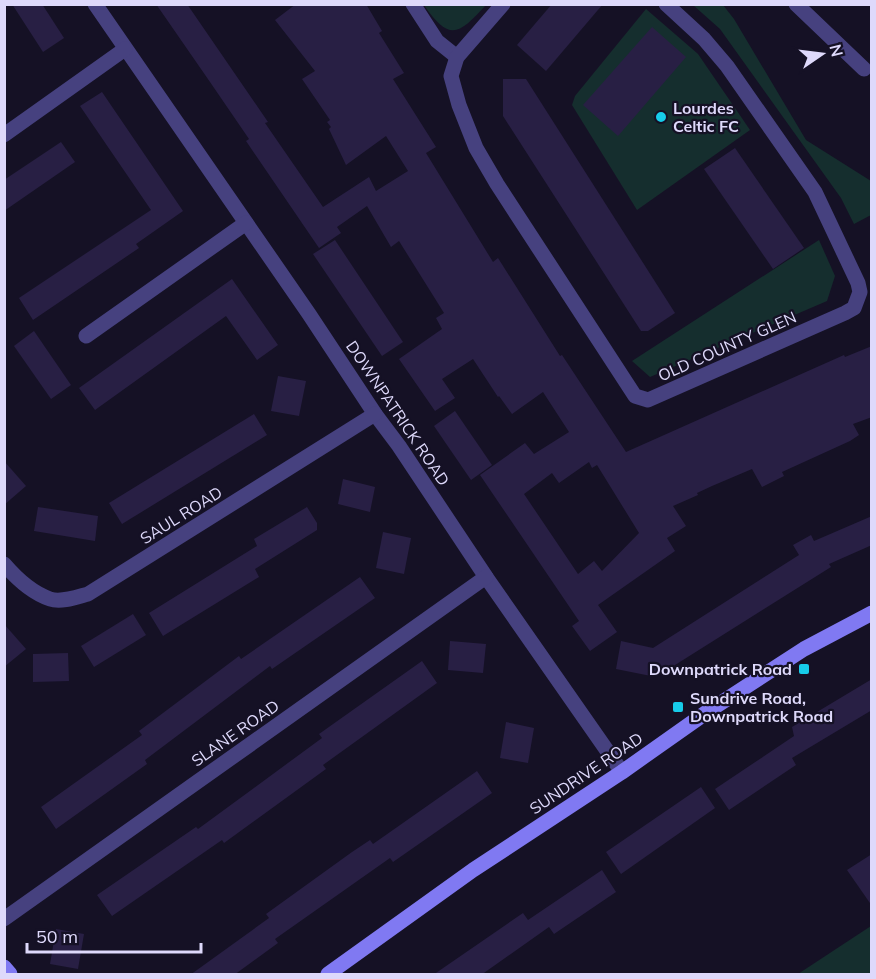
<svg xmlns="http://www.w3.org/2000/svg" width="876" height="979" font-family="Mulish,sans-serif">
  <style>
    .green { fill: #152e2e }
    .building { fill: #281f44; fill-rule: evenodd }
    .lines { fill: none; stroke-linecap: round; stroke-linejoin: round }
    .street { stroke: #46417f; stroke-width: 15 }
    .secondary { stroke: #8079f2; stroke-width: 15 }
    .poi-dot { fill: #17cce9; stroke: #151125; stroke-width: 2 }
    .labels { text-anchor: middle; stroke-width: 4.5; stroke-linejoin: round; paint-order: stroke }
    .poi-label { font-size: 16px; font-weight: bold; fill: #ded9fb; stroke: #151125; text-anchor: start }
    .street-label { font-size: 16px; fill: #ded9fb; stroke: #151125 }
  </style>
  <rect width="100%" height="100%" fill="#151125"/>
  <g class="green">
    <path d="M 424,5 L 486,5 C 459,34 450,43 424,5 Z"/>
    <polygon points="693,5 723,5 734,19 806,140 871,181 871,215 854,224 841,198 720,29"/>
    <polygon points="646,9 698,54 750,130 637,210 572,105 575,96"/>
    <polygon points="819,240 835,276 827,301 650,377 632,361"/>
    <polygon points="871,926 871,974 798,974"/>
  </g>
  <g class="building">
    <polygon points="12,4 42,4 64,38 43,52"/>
    <path d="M 156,4 L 187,4 L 268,122 L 265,123 L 323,207 L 369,177 L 376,191 L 408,171 L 386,136 L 346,165 L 329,129 L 331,127 L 327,122 L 330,120 L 302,79 L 315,71 L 275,20 L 296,4 L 366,4 L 382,31 L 379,33 L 404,73 L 393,79 L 436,147 L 426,153 L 493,262 L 498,258 L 560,356 L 562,355 L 626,452 L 844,355 L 845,357 L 872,346 L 872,417 L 853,424 L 859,435 L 850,441 L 782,472 L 784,476 L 762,487 L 752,469 L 712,486 L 697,493 L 698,495 L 673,506 L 686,526 L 667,538 L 675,551 L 598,605 L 617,632 L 590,651 L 572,626 L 579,621 L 480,475 L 525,443 L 534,454 L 569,432 L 543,392 L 512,414 L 499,396 L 498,397 L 473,359 L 442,379 L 455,398 L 435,411 L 399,359 L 442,329 L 436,318 L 444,313 L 399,241 L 391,247 L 367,206 L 337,227 L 341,233 L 319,248 L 246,141 L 249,139 L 210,82 ZM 589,462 L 592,468 L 597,465 L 639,533 L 602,571 L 594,561 L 578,574 L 524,494 L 552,473 L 559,483 Z"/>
    <polygon points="552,4 603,4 546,71 517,45"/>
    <polygon points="652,27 686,57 618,136 583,105"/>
    <polygon points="503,79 526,79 675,313 648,331 641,331 503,116"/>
    <polygon points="102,92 183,211 136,244 139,248 33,320 19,298 151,210 80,106"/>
    <polygon points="61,142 75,162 4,211 4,180"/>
    <polygon points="735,148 804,248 773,269 704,169"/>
    <polygon points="335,240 403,342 382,356 313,254"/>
    <polygon points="232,279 278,345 257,360 226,316 95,410 79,388"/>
    <polygon points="34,331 71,385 51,399 14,346"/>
    <polygon points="278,376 306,381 299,416 271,411"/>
    <polygon points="455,411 492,465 471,480 434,426"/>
    <polygon points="254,414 267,435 122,524 109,503"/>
    <polygon points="4,461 26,486 4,505"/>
    <polygon points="343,479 375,487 370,512 338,504"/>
    <polygon points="38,507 98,516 95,541 34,531"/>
    <polygon points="307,507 317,523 317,530 255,569 259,577 163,636 149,613 257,546 254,539"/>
    <polygon points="872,516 872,545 829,564 831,567 656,677 616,669 621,641 653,648 799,555 793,545 811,535 814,541"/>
    <polygon points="383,532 411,538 404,574 376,568"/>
    <polygon points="360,577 375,598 272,669 270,666 145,760 147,764 56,829 41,807 142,735 139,731 239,656 241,659"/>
    <polygon points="133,614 146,635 94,667 81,646"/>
    <polygon points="4,624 26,649 4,667"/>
    <polygon points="450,641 486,644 483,673 448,670"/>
    <polygon points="68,653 69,681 33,682 33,654"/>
    <polygon points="422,661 437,683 323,765 326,769 224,843 222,840 112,916 97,895 196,827 198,829 322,738 319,734"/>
    <polygon points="872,679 872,710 792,758 796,765 729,810 715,789 794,736 792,727"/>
    <polygon points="506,722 534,728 528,763 500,758"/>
    <polygon points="477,771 492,793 393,862 390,858 275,939 278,943 234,975 190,975 269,918 266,914 352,852 370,840 373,844"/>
    <polygon points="701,787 715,808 621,874 606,852"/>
    <polygon points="872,854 872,906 847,870"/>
    <polygon points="602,870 616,892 554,934 549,927 481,975 433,975 523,913 528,920"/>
    <polygon points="56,929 84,934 78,969 50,964"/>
  </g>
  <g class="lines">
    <g class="street">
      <polyline points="95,4 309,314 375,414 399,446 486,577 622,772"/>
      <polyline points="413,4 437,41 457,57"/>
      <polyline points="503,4 457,57 451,76 459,105 476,148 497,184 635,396 648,400 845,313 854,308 860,292 858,283 815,192 727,66 704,39 666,4"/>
      <polyline points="796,4 864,69"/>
      <polyline points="4,135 125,49"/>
      <polyline points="86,336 246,223"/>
      <path d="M 4,564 C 16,578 32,593 50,599 C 61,603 77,597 88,594 L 375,414"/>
      <polyline points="4,919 486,577"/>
    </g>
    <g class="secondary">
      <polyline points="4,967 10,974"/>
      <polyline points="328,974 473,870 622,772 707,712 804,649 872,613"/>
    </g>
  </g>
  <g class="poi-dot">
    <circle cx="661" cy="117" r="6"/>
    <rect x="798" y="663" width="12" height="12" rx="3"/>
    <rect x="672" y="701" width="12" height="12" rx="3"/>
  </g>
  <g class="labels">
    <g class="poi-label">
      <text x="673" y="114">Lourdes<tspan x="673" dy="18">Celtic FC</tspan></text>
      <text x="792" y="675" text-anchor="end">Downpatrick Road</text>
      <text x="690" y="704">Sundrive Road,<tspan x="690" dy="18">Downpatrick Road</tspan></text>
    </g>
    <g class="street-label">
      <text transform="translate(727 346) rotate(-24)" y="6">OLD COUNTY GLEN</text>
      <text transform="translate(398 413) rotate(56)" y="6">DOWNPATRICK ROAD</text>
      <text transform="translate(181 515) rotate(-32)" y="6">SAUL ROAD</text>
      <text transform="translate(235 733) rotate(-35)" y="6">SLANE ROAD</text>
      <text transform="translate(586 773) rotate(-34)" y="6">SUNDRIVE ROAD</text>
    </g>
  </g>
  <rect width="876" height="979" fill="none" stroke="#ded9fb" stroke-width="12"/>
  <g transform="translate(822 54) rotate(76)" stroke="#151125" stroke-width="4.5" paint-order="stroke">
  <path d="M0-4.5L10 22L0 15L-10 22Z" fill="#ded9fb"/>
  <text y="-9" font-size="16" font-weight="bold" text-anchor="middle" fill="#ded9fb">N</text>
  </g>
  <path d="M27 943v9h174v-9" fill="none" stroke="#ded9fb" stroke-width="3"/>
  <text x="36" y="943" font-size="18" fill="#ded9fb" stroke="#151125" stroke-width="4.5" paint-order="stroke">50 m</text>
</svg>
